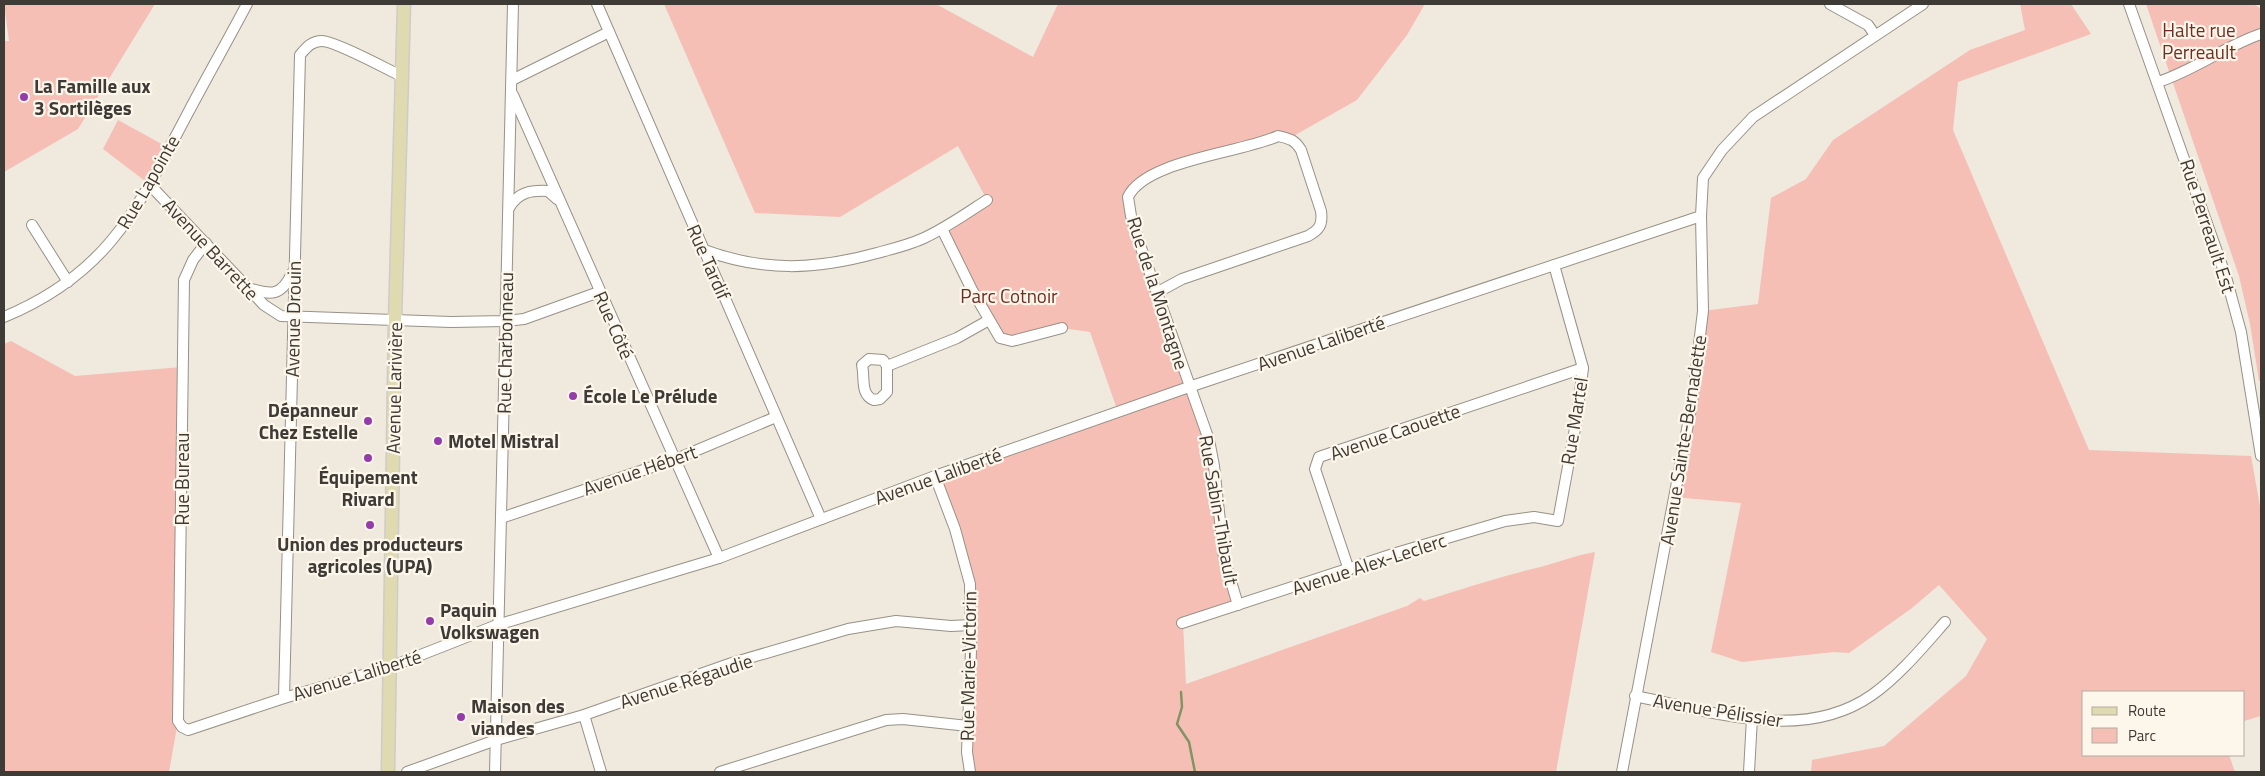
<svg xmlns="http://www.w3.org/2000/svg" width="2265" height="776" font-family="'Titillium Web',sans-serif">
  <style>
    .green { fill: #f5bfb5 }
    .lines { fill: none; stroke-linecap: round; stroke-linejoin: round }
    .stream { stroke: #819564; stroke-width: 2.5 }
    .minor-casing { stroke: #979186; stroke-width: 12 }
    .major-casing { stroke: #cdcccb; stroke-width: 15 }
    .minor { stroke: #fff; stroke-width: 10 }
    .major { stroke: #dfdab0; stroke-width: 12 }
    .poi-dot { fill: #943daa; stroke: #fdf6ea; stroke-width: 2 }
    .labels { text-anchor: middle; stroke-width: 4.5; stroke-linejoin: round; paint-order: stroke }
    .park-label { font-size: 19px; fill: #722b21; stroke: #fdf6ea }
    .poi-label { font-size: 19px; font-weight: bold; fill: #3e3b37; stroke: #fdf6ea; text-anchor: start }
    .street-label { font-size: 19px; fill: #3e3b37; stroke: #fdf6ea }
  </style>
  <rect width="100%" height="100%" fill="#f0e9dd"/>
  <g class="green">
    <polygon points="4,4 155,4 78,129 4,172 4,41 9,41"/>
    <path d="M 664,4 L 936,4 L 1033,57 L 1058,4 L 1425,4 L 1407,35 L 1357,100 L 1290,138 L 1172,167 L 1128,197 L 1202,422 L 1238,605 L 1183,623 L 1186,684 L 1407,606 L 1420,598 L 1424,601 C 1459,590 1493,579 1528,570 C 1551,565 1572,556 1595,552 L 1556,772 L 970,772 L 971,601 L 935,476 L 1118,412 L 1090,332 L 1062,328 L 1000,338 L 942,229 L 987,200 L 958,146 L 840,217 L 755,213 Z"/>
    <polygon points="2020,4 2071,4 2091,34 1958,82 1953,130 2089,450 2251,456 2261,512 2261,716 2244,721 2244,692 2084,692 2084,755 2229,755 2235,772 1811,772 1812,760 1884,746 1966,676 1987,639 1939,585 1912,608 1849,653 1834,652 1742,662 1711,652 1741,503 1673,497 1703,311 1758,304 1771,198 1806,179 1833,140 1970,50 2025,30"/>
    <polygon points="2146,4 2254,4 2261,9 2261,380 2259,381 2250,324 2239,276"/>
    <polygon points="118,120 169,148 149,184 103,149"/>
    <polygon points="11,341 75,376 182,367 178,721 169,772 4,772 4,344"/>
  </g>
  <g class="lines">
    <polyline class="stream" points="1181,692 1182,707 1177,724 1189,742 1195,772"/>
    <g class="minor-casing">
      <g id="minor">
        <polyline points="597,4 821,519"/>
        <polyline points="1830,4 1868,25 1875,35"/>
        <polyline points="2129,4 2226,277 2241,332 2261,456"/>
        <polyline points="512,80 609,32"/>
        <path d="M 2158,82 C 2195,70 2225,46 2261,34"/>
        <polyline points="513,95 719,558"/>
        <polyline points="149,184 264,305 281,316 451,322 506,321 524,319 599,292"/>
        <path d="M 509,208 C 518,192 531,190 548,191 L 557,199"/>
        <polyline points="32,225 68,282"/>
        <polyline points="942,229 972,290 1000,338 1012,341 1062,328"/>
        <polyline points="206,243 193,260 184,280 178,721 182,727 188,730 284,698 390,667 497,625 719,558 935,476 1189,387 1701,216"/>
        <path d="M 704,250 C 764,272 815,270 877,253 C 892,249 909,245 924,238 C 946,228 967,213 987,200"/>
        <path d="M 248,288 C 271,295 281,297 292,273"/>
        <path d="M 1158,292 L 1182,279 L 1308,236 C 1319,230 1323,225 1321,211 L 1301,150 C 1294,139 1290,139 1278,136 C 1242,153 1145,160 1128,197 L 1131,216 L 1140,245 L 1209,440 L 1214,466 L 1224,558 L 1238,605"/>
        <path d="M 4,317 C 110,273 138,207 189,111 C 208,75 228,40 247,4"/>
        <path d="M 869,359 L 883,360 L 887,366 L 887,392 L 880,399 L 874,400 C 860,395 865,378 862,365 Z"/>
        <polyline points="887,366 957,338 989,320"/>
        <polyline points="935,476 955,529 970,584 971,650 967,752 970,772"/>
        <polyline points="501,518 676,459 776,417"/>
        <polyline points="1349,570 1315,469 1319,457 1583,368"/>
        <polyline points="1182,623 1396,553 1505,521 1534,517 1558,521 1576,423 1583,368 1554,265"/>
        <path d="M 1635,696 C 1711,711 1802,744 1872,695 C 1899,676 1923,647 1945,622"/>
        <path d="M 284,698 L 300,55 C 306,48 311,41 322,41 C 335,41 387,69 401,76"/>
        <polyline points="584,715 601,772"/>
        <polyline points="407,772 496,740 584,715 732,663 848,629 896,621 951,626 971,625"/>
        <polyline points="495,772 513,4"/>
        <polyline points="720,772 886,720 903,719 968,726"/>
        <polyline points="1622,772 1692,403 1703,311 1701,216 1703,178 1722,150 1753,117 1923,4"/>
        <polyline points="1749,772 1752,718"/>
      </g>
    </g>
    <g class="major-casing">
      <polyline id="major" points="388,772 395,320 404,4"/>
    </g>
    <use href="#minor" class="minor"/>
    <use href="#major" class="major"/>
  </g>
  <g class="poi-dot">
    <circle cx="24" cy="97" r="5"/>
    <circle cx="573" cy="396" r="5"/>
    <circle cx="368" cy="421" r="5"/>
    <circle cx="438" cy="441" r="5"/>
    <circle cx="368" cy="458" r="5"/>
    <circle cx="370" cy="525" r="5"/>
    <circle cx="430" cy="621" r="5"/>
    <circle cx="461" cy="717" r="5"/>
  </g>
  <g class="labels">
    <g class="park-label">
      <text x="2199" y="37">Halte rue<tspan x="2199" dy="22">Perreault</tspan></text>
      <text x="1009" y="303">Parc Cotnoir</text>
    </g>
    <g class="poi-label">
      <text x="34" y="93">La Famille aux<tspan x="34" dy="22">3 Sortilèges</tspan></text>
      <text x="583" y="403">École Le Prélude</text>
      <text x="358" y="417" text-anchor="end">Dépanneur<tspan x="358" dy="22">Chez Estelle</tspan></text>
      <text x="448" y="448">Motel Mistral</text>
      <text x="368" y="484" text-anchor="middle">Équipement<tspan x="368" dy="22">Rivard</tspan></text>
      <text x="370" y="551" text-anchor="middle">Union des producteurs<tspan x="370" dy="22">agricoles (UPA)</tspan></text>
      <text x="440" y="617">Paquin<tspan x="440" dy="22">Volkswagen</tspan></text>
      <text x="471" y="713">Maison des<tspan x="471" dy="22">viandes</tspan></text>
    </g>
    <g class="street-label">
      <text transform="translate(148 182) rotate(-60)" y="7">Rue Lapointe</text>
      <text transform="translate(2208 226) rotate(72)" y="7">Rue Perreault Est</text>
      <text transform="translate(211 249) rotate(47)" y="7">Avenue Barrette</text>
      <text transform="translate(709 262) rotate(66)" y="7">Rue Tardif</text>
      <text transform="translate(1158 293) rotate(72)" y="7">Rue de la Montagne</text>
      <text transform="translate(293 319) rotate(-89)" y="7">Avenue Drouin</text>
      <text transform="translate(614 325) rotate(66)" y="7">Rue Côté</text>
      <text transform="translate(505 343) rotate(-89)" y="7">Rue Charbonneau</text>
      <text transform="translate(1321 343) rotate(-19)" y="7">Avenue Laliberté</text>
      <text transform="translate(394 388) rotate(-89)" y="7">Avenue Larivière</text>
      <text transform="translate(1574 421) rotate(-81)" y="7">Rue Martel</text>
      <text transform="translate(1395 432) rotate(-19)" y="7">Avenue Caouette</text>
      <text transform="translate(1683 440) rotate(-81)" y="7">Avenue Sainte-Bernadette</text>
      <text transform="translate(640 470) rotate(-19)" y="7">Avenue Hébert</text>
      <text transform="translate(938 476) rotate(-20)" y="7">Avenue Laliberté</text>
      <text transform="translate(182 479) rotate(-90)" y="7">Rue Bureau</text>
      <text transform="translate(1219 510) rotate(80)" y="7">Rue Sabin-Thibault</text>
      <text transform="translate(1369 564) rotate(-18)" y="7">Avenue Alex-Leclerc</text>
      <text transform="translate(968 666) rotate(-89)" y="7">Rue Marie-Victorin</text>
      <text transform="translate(357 675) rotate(-17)" y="7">Avenue Laliberté</text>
      <text transform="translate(686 681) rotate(-18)" y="7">Avenue Régaudie</text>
      <text transform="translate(1718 710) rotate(9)" y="7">Avenue Pélissier</text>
    </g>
  </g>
  <rect width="2265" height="776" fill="none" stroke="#3e3b37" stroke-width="10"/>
  <rect x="2082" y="691" width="162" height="65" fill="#fdf6ea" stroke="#b1aba2"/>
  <rect x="2092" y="707" width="25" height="8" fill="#dfdab0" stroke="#b1aba2"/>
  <text x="2128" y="716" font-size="15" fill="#3e3b37">Route</text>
  <rect x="2092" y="728" width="25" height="15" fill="#f5bfb5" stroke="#b1aba2"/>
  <text x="2128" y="741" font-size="15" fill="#3e3b37">Parc</text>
</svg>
